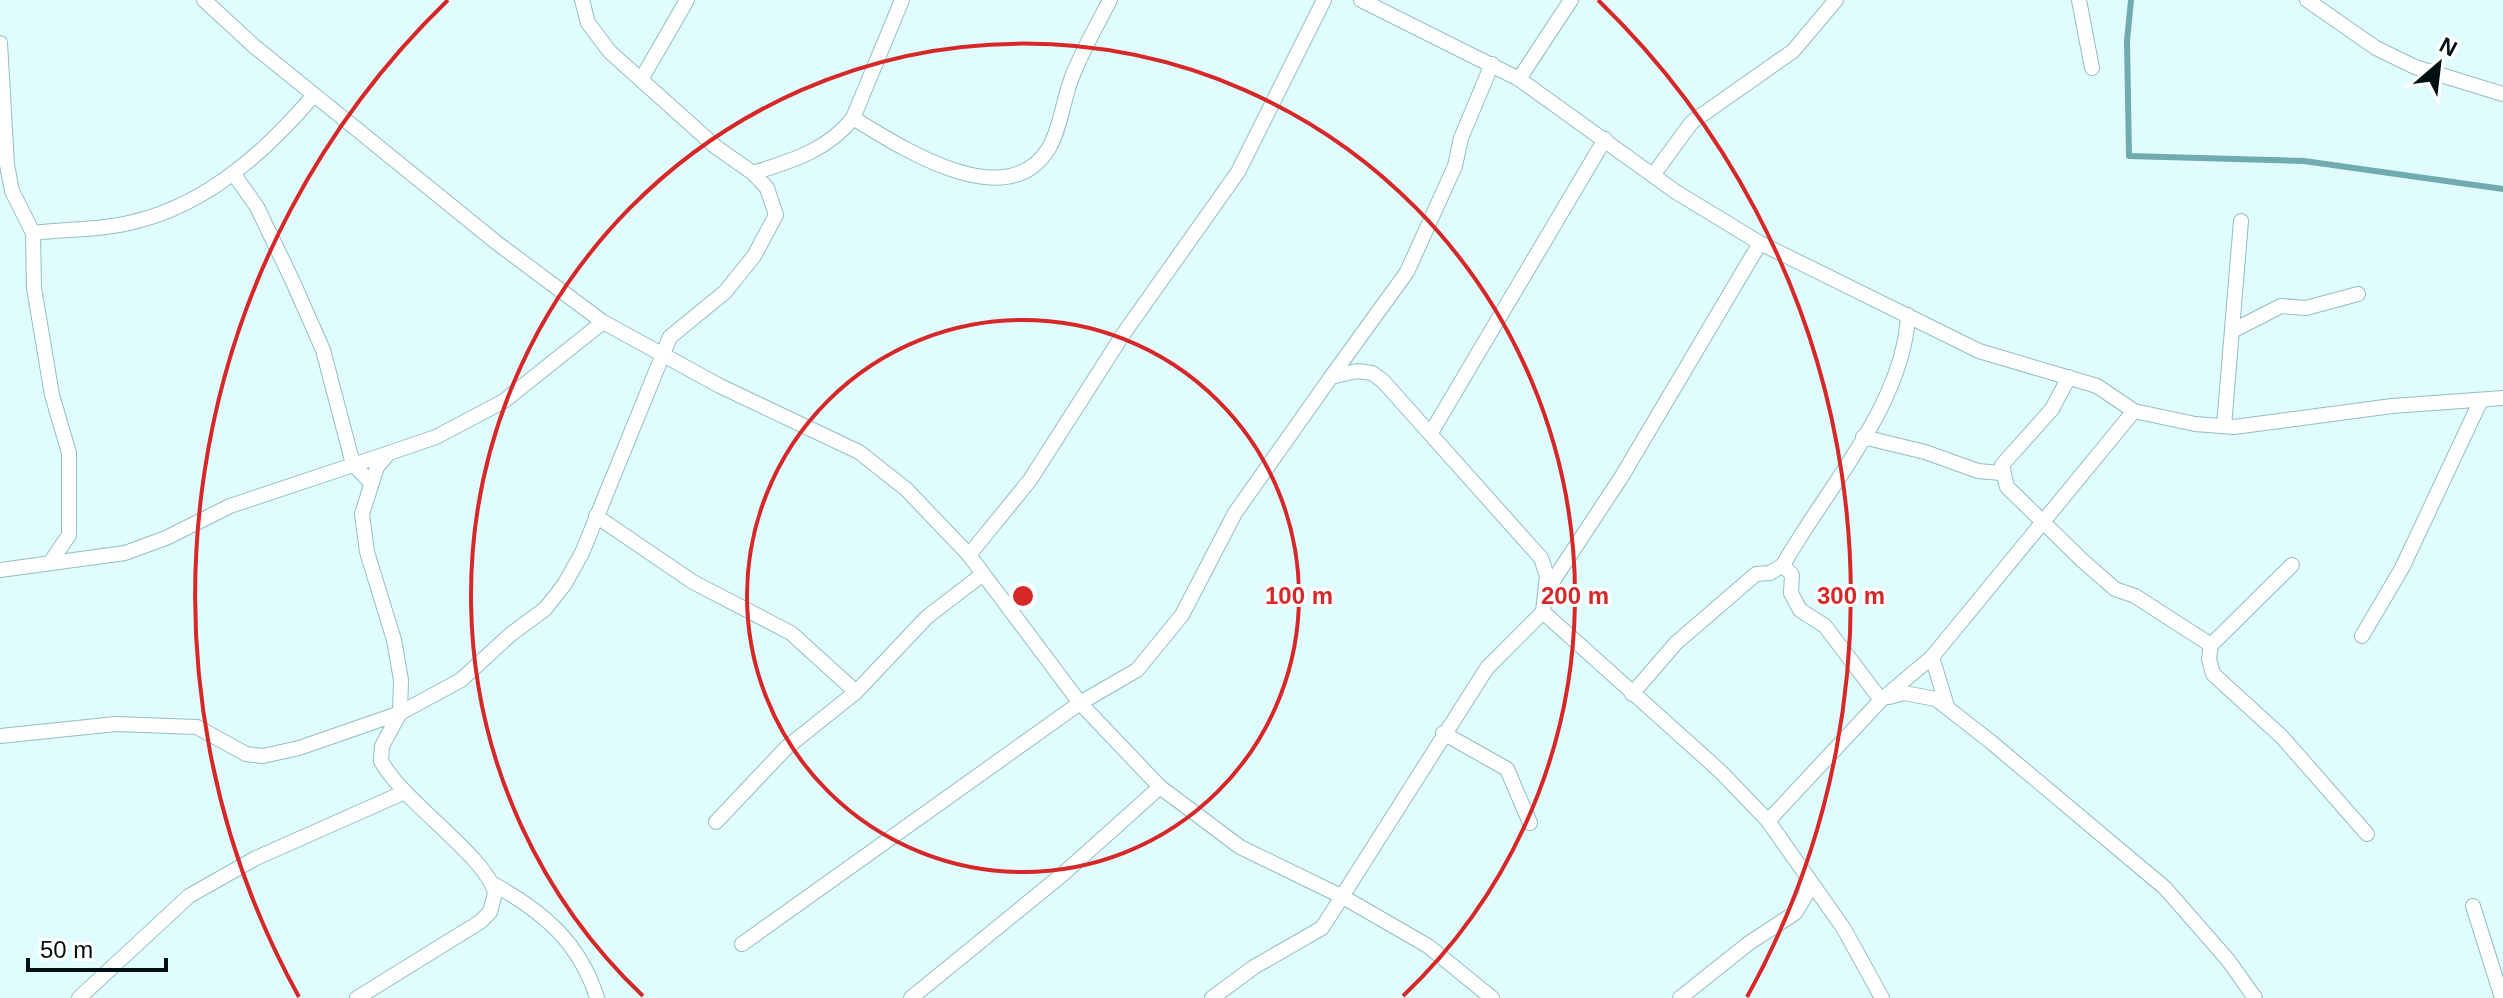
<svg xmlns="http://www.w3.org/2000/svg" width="2503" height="998" font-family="Arial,sans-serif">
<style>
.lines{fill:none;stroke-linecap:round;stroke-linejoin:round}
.stream{stroke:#70abb0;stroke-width:6}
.street-casing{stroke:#92bec1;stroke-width:16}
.street{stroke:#fff;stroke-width:14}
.ring{fill:none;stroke:#d62828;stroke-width:4}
.centre{fill:#d62828;stroke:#fff;stroke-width:4}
.ring-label{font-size:24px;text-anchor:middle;font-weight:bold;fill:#d62828;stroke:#fff;stroke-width:6;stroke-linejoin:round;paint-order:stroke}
</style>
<rect width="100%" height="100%" fill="#e1fcfe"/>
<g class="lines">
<path class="stream" d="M 2131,0 L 2127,41 L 2129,156 L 2304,161 L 2503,189"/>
<g class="street-casing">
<g id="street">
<path d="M 204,0 L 254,46 L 497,243 L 603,322 L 720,386 L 859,452 L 906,489 L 969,555 L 1080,703 L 1160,787 L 1240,847 L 1343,897 L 1428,946 L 1492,998"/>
<path d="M 1361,0 L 1519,79 L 1676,192 L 1760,243 L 1979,351 L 2097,386 L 2134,411 L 2195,424 L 2234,427 L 2392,406 L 2503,398"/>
<path d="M 2079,0 L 2092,68"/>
<path d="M 2307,0 L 2376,48 L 2415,67 L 2503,94"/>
<path d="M 0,43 L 7,165 L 12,191 L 33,233 L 34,288 L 52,395 L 69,453 L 69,535 L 52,560"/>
<path d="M 642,78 L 687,0"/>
<path d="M 1519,79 L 1571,0"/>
<path d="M 853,118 C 902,148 1007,217 1049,148 C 1061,127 1063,100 1072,77 C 1082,51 1097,25 1110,0"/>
<path d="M 233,173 L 257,207 L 293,282 L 323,350 L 353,464 L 370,482"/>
<path d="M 753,173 C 791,161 827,151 853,118 L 902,0"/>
<path d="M 1653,175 L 1692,122 L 1793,51 L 1836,0"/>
<path d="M 33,233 C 67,229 104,230 137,221 C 209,203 267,150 314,95"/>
<path d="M 2232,331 L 2281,306 L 2306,308 L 2358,294"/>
<path d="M 1331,377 L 1407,272 L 1455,166 L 1461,138 L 1492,64"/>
<path d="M 2069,377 L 2052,409 L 2002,465 L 2007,487 L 2083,561 L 2115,589 L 2135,596 L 2211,645"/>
<path d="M 2224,426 L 2241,221"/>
<path d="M 1432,431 L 1605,139"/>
<path d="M 1863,437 L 1925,452 L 1978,471 L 2001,473"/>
<path d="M 596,516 L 693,582 L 791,633 L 856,692"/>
<path d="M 969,555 L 1030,480 L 1124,333 L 1238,172 L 1324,0"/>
<path d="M 1783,565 L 1792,575 L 1791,593 L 1800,610 L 1825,626 L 1881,700"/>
<path d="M 2292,565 L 2211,645 L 2209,659 L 2213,674 L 2282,737 L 2367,834"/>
<path d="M 0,570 L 125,553 L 166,538 L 230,506 L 389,453"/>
<path d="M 1547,590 L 1622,476 L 1760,243"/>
<path d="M 1543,612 L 1721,772 L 1768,821 L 1844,929 L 1882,998"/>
<path d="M 2362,636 L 2402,568 L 2481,400"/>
<path d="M 1932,657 L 1947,706"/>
<path d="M 1632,694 L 1676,643 L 1756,574 L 1770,573 L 1783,565 C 1826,489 1904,404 1908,315"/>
<path d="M 1889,697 L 1904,693 L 1936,699 L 1991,742 L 2165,888 L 2228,960 L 2255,998"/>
<path d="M 1443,733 L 1507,769 L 1530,823"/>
<path d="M 0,736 L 116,724 L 197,727 L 246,754 L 263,756 L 299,748 L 400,713 L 461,680 L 511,634 L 545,609 L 564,585 L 582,553 L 670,337 L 725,292 L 754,256 L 776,215 L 767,188 L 753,173 L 716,147 L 610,52 L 588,23 L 582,0"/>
<path d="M 1768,821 L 1881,700 L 1932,657 L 2134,411"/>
<path d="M 716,822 L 786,748 L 856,692 L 927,617 L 983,574"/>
<path d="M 493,884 C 543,911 580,943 597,998"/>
<path d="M 2473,906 L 2502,998"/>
<path d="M 742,944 L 1080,703 L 1137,670 L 1182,615 L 1235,513 L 1331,377 L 1357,371 L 1372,373 L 1383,381 L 1541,558 L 1547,576 L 1543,612 L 1487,668 L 1322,928 L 1254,967 L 1212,998"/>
<path d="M 79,998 L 189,896 L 256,858 L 405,792"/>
<path d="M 357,998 L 480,922 L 490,912 L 495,893 C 486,856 403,802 381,761 L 382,746 L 400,713 L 401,680 L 394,640 L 367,552 L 362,514 L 377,467 L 389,453 L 436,437 L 504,401 L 603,322"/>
<path d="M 911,998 L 1063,874 L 1160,787"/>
<path d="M 1680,998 L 1749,943 L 1795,913 L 1806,895 L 1808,878"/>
</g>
</g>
<use href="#street" class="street"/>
</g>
<g class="ring">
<circle cx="1023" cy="596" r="276"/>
<path d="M643 996A552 552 0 1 1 1403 996"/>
<path d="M299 997A828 828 0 0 1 448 0M1598 0A828 828 0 0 1 1747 997"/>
</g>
<circle cx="1023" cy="596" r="12" class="centre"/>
<g class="ring-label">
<text x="1299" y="604">100 m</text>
<text x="1575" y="604">200 m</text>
<text x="1851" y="604">300 m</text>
</g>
<g transform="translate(2439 64) rotate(28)" stroke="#ffffff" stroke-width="6" paint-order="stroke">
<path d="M0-6L14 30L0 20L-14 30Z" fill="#011011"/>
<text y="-12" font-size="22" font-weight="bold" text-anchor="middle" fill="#011011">N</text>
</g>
<path d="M28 958v12h138v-12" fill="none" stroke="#011011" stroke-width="4"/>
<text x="40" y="958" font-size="24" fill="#011011" stroke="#ffffff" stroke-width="6" paint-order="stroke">50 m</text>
</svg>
